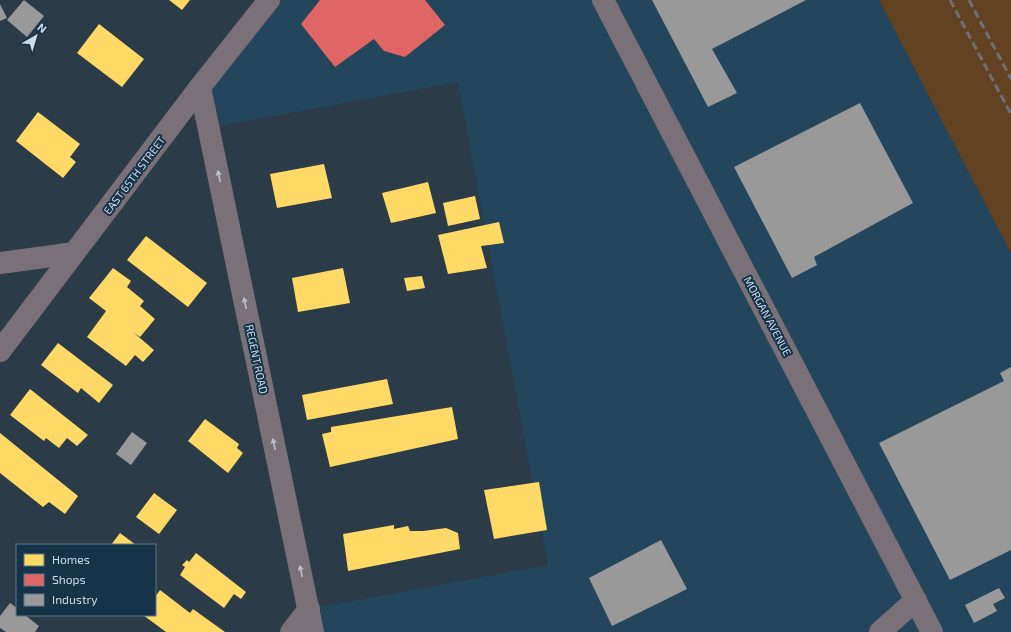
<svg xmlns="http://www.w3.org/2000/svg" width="1011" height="632" font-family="'Exo 2',sans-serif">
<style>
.built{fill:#24465d}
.green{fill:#634221}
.homes{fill:#ffd966}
.shops{fill:#e06666}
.industry{fill:#999}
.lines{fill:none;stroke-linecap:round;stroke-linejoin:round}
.minor{stroke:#7a7077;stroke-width:22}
.rail{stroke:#706e76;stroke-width:3;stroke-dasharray:8 4;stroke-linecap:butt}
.oneway{fill:#b8c2ce}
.labels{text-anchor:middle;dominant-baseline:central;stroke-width:4;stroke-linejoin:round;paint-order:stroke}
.street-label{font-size:11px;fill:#cddeeb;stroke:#163347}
</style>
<rect width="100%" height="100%" fill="#2b3b47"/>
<path class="built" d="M 269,0 L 1011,0 L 1011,632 L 313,632 L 309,609 L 548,565 L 458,82 L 209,128 L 200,87 Z"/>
<path class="green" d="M 879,0 L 1011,0 L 1011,253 Z"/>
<g class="homes">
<path d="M 169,0 L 190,0 L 182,10 Z"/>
<path d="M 99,24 L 144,59 L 122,87 L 77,53 Z"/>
<path d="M 38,112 L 80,144 L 70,157 L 76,162 L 63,178 L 16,141 Z"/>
<path d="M 324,164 L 332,198 L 277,208 L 270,174 Z"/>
<path d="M 428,182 L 436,213 L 391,223 L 382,193 Z"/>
<path d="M 475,196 L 480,219 L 448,226 L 443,203 Z"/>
<path d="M 499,222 L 504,243 L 481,246 L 487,268 L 448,274 L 438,235 Z"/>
<path d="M 146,236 L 207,283 L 188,307 L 127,260 Z"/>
<path d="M 113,268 L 131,281 L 127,287 L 144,301 L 140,306 L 155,319 L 140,337 L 133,332 L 154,350 L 143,362 L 135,355 L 126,366 L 87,337 L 106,311 L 89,298 Z"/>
<path d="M 343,268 L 350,303 L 298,312 L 292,278 Z"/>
<path d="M 422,276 L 425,288 L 407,291 L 404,278 Z"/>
<path d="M 58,343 L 113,385 L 99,403 L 81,388 L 78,393 L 41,365 Z"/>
<path d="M 387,379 L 393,404 L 307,420 L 302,395 Z"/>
<path d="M 30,389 L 88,435 L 77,446 L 67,438 L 59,448 L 46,438 L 44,441 L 10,415 Z"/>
<path d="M 452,407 L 458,439 L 330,467 L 322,434 L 331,432 L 331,427 Z"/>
<path d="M 205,419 L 239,444 L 237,448 L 243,453 L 228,473 L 188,441 Z"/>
<path d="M 0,433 L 78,496 L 65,514 L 49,502 L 43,507 L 0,473 Z"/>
<path d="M 539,482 L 547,530 L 494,539 L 484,490 Z"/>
<path d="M 154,493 L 177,510 L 159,534 L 136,517 Z"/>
<path d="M 394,525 L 394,529 L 408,526 L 410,531 L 423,531 L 446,528 L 458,533 L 460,549 L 348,571 L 343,534 Z"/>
<path d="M 120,533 L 136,545 L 111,545 Z"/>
<path d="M 196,553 L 246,592 L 241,599 L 234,594 L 224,608 L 180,575 L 185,567 L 182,565 L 187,560 L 189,562 Z"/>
<path d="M 160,590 L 190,613 L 193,609 L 225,632 L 166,632 L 143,615 L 155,615 L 155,597 Z"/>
</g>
<path class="shops" d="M 320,0 L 425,0 L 445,25 L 405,57 L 384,51 L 374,39 L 335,67 L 301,24 Z"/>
<g class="industry">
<path d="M 24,0 L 44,16 L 27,37 L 7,20 Z"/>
<path d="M 652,0 L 806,0 L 712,49 L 737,93 L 708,107 Z"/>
<path d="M 0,4 L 7,18 L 0,21 Z"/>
<path d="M 860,103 L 913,203 L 814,257 L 817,265 L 792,278 L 734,167 Z"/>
<path d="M 1011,367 L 1011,550 L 950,580 L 879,443 L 1004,381 L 1000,373 Z"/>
<path d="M 132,432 L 147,443 L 131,465 L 116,454 Z"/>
<path d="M 661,540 L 687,589 L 612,626 L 589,578 Z"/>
<path d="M 999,588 L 1005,598 L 993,604 L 997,611 L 974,623 L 965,605 Z"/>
<path d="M 10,603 L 17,608 L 17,615 L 25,615 L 39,626 L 35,632 L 6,632 L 0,628 L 0,616 Z"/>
</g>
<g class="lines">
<g class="minor">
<path d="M 603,0 L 932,632"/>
<path d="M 200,87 L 313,632"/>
<path d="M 0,263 L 74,253"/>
<path d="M 0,351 L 200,87 L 269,0"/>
<path d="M 291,632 L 309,609"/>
<path d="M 880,632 L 916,600"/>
</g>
<g class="rail">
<path d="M 950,0 L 1011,114"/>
<path d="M 969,0 L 1011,79"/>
</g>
</g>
<defs><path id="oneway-solid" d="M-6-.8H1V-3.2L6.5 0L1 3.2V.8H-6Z"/></defs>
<g class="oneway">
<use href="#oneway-solid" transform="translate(219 176) rotate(-102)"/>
<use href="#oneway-solid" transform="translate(245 303) rotate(-102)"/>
<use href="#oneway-solid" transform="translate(274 444) rotate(-102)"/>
<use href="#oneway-solid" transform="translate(301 571) rotate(-102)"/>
</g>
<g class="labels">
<g class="street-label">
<text transform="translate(134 175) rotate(-53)">EAST 65TH STREET</text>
<text transform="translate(768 316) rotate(62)">MORGAN AVENUE</text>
<text transform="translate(257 359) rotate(78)">REGENT ROAD</text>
</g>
</g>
<rect x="16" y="544" width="140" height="72" fill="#163347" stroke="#5f7789"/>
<rect x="24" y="554" width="20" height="12" fill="#ffd966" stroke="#5f7789"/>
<text x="52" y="564" font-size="12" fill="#cddeeb">Homes</text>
<rect x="24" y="574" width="20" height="12" fill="#e06666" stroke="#5f7789"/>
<text x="52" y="584" font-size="12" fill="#cddeeb">Shops</text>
<rect x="24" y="594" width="20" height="12" fill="#999999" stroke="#5f7789"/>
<text x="52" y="604" font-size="12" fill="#cddeeb">Industry</text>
<g transform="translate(36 36) rotate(38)" stroke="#163347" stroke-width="3" paint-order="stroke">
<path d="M0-3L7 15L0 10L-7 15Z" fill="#cddeeb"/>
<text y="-6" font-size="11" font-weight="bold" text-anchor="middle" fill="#cddeeb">N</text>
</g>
</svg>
